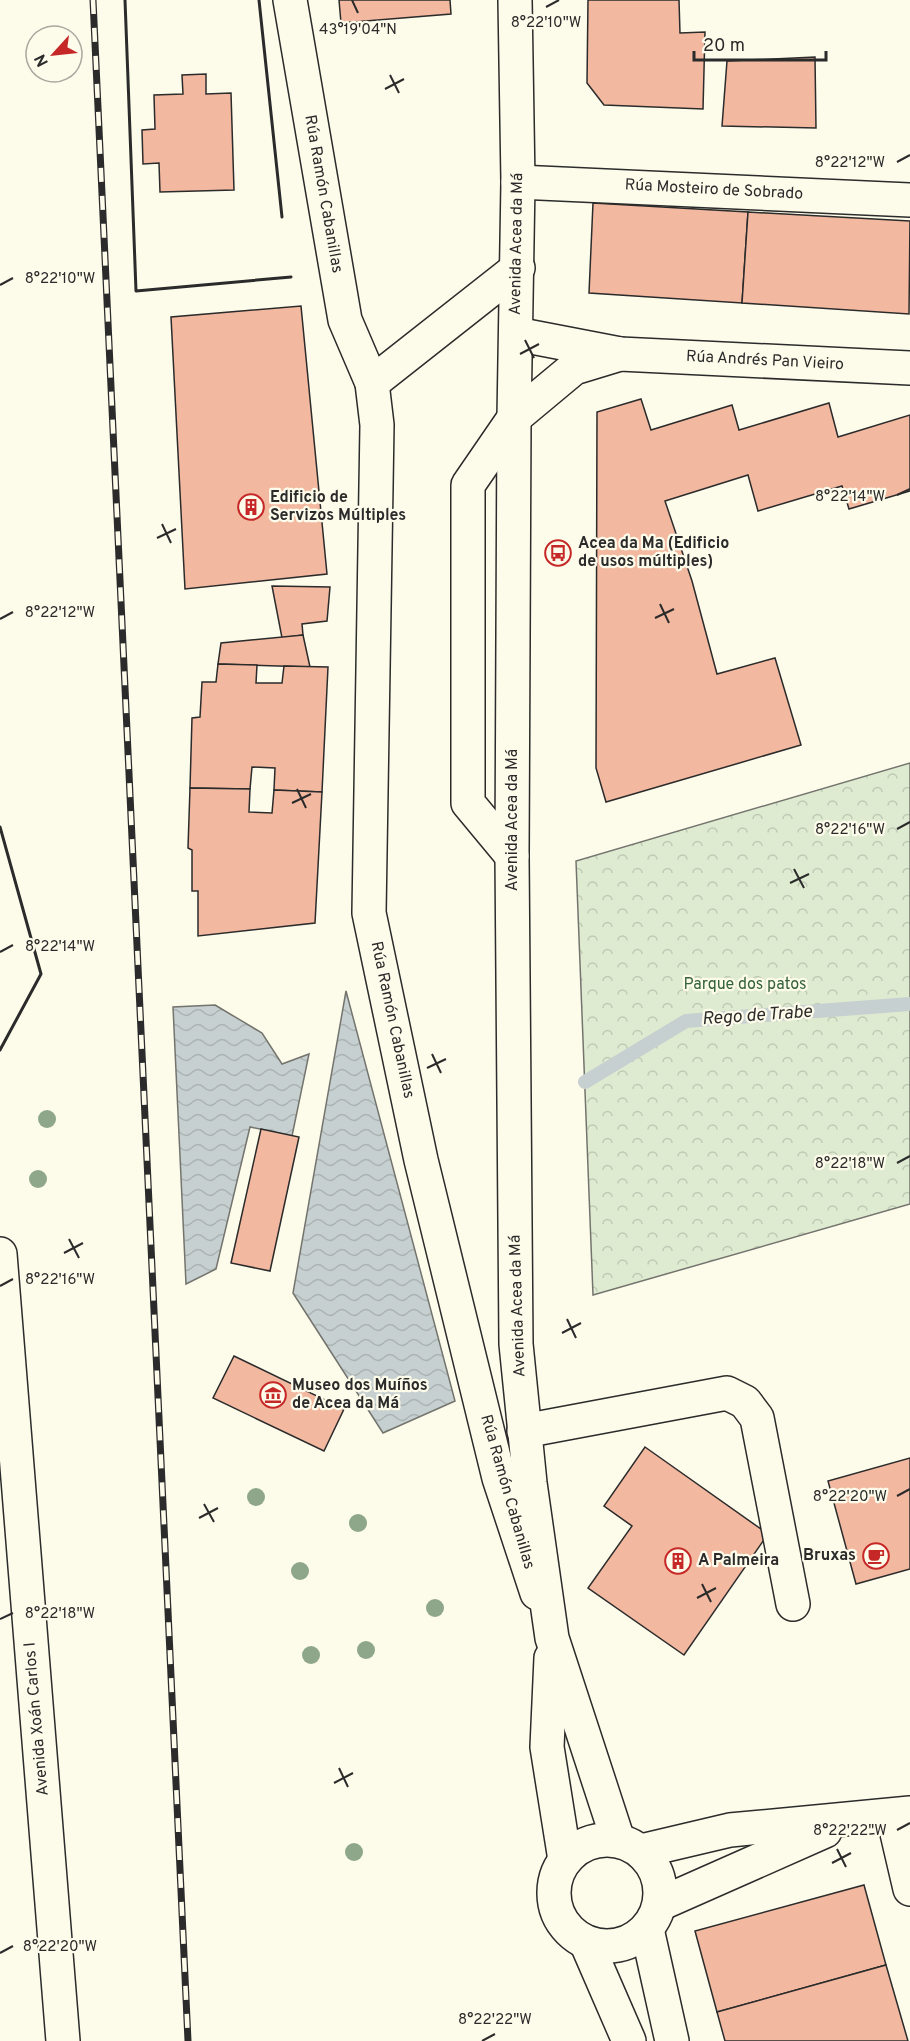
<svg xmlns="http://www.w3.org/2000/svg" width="910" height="2041" font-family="Overpass,sans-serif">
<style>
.forest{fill:url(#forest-crowns);stroke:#74746e;stroke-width:1.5}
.water{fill:url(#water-waves);stroke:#74746e;stroke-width:1.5}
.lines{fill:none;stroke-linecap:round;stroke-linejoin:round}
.stream{stroke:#c7d0d0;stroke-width:14}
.building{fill:#f2b8a0;stroke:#2b2b2b;stroke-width:1.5}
.minor-casing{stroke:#2b2b2b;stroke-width:36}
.major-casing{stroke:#2b2b2b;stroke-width:36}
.minor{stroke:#fdfbea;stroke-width:33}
.major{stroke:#fdfbea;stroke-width:33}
.rail-casing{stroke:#2b2b2b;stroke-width:7}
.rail{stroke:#fdfbea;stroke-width:4.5;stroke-dasharray:14;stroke-linecap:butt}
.wall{stroke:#2b2b2b;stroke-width:3}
.tree{fill:#8ea78a}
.ticks{fill:none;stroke:#2b2b2b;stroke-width:2}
.labels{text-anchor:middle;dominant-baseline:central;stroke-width:4.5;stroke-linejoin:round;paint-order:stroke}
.street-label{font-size:16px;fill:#2b2b2b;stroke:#fdfbea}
.poi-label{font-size:16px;font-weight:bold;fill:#2b2b2b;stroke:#fdfbea;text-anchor:start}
.park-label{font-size:16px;fill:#34623c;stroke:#fdfbea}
.water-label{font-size:18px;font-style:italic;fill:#2b2b2b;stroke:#fdfbea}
.ticks-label{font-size:15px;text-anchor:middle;fill:#2b2b2b;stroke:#fdfbea;stroke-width:4.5;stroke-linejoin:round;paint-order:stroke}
</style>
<defs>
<pattern id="forest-crowns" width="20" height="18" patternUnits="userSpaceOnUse" patternTransform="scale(1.5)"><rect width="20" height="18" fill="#deebd1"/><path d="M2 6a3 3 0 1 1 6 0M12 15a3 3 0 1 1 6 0" fill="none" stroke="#bfcab4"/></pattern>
<pattern id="water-waves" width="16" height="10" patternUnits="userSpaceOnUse" patternTransform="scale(1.5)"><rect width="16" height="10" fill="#c7d0d0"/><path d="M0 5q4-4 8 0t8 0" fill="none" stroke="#abb3b3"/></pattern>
</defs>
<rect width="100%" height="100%" fill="#fdfbea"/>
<path class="forest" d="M 910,763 L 910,1204 L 593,1295 L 576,861 Z"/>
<g class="water">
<path d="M 346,991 L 455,1401 L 383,1433 L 293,1293 Z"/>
<path d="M 215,1005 L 262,1033 L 282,1064 L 309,1054 L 292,1136 L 250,1127 L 216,1269 L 186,1284 L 173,1007 Z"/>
</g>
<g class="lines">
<path class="stream" d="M 585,1082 L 686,1021 L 910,1004"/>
</g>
<g class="building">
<path d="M 339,0 L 450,0 L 451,14 L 341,23 Z"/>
<path d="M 588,0 L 679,0 L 680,33 L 705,32 L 703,109 L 604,105 L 587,83 Z"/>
<path d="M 815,57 L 816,128 L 722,126 L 727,61 Z"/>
<path d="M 206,74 L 206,94 L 231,93 L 234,190 L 160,192 L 159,163 L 143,164 L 142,130 L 155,129 L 154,95 L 183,94 L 182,75 Z"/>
<path d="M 593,203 L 748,212 L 742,303 L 589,293 Z"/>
<path d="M 748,212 L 910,221 L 909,314 L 742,303 Z"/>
<path d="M 301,306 L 327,574 L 185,589 L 171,317 Z"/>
<path d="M 641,399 L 651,430 L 732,405 L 739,430 L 829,403 L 838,437 L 910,415 L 910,491 L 849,509 L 842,486 L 758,511 L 748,475 L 665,501 L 692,581 L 717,674 L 775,658 L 801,745 L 606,802 L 596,768 L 597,412 Z"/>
<path d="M 272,586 L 330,587 L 327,621 L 302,624 L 303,635 L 282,638 Z"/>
<path d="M 303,635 L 310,667 L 218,664 L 221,643 Z"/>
<path d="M 218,664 L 257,665 L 256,683 L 282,683 L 284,666 L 328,667 L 322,792 L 274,790 L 275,768 L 252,767 L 250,789 L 190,788 L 192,718 L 200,717 L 202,682 L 216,682 Z"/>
<path d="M 190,788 L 250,789 L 249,812 L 272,813 L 274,790 L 322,792 L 315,923 L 198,936 L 198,891 L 192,891 L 192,850 L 188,848 Z"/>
<path d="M 261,1129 L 299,1137 L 270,1271 L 231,1263 Z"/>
<path d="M 234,1356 L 344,1409 L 324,1451 L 213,1398 Z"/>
<path d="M 645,1447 L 768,1534 L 684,1655 L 588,1588 L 632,1526 L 604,1506 Z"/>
<path d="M 910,1458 L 910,1569 L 856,1584 L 828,1481 Z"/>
<path d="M 864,1885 L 886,1965 L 717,2012 L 695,1931 Z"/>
<path d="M 886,1965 L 908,2041 L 725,2041 L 717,2012 Z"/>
</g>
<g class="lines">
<g class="minor-casing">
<g id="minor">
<path d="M 290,0 L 345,320 L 372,383 L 377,425 L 369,913 L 421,1160 L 499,1478 L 537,1593"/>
<path d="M 518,182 L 910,200"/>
<path d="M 516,334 L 620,354 L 910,368"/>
<path d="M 372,383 L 518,268"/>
<path d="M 512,856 L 468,803 L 468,485 L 514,418 L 574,368 L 620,354"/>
<path d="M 0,1254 L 63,2041"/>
<path d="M 524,1431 L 727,1393 L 745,1402 L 757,1418 L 793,1604"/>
<path d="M 893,1816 L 910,1889"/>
<path d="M 641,1851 L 730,1830 L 910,1813"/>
<path d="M 660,1904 L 825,1831"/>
</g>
</g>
<g class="major-casing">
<g id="major">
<path d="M 515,0 L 518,182 L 514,418 L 512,856 L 516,1344 L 530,1483 L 552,1638 L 618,1840"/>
<path d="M 551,1658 L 547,1747 L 565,1860"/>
<circle cx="607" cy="1893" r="53"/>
<path d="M 647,1929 L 672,2041"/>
<path d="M 586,1942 L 629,2041"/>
</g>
</g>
<use href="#minor" class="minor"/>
<use href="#major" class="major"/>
<g class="rail-casing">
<path id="rail" d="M 93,0 L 188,2041"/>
</g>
<use href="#rail" class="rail"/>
<g class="wall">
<path d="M 125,0 L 136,291 L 291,277"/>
<path d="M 259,0 L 282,217"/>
<path d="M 0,827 L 41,974 L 0,1050"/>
</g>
</g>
<g class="tree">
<circle cx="47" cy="1119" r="9"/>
<circle cx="38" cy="1179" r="9"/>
<circle cx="256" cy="1497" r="9"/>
<circle cx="358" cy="1523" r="9"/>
<circle cx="300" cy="1571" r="9"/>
<circle cx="435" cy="1608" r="9"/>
<circle cx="366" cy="1650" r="9"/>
<circle cx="311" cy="1655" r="9"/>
<circle cx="354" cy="1852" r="9"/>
</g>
<path class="ticks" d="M 352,0 L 358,13M 546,7 L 559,0M 390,75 L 399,93M 385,89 L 404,79M 897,162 L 910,155M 0,285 L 13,278M 525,340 L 534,358M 520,354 L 539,344M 897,495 L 910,489M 162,524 L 171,543M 157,538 L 176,529M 660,604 L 669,623M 655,618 L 674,609M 0,619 L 13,612M 297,789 L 306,808M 292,803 L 311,794M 897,829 L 910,822M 794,869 L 804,888M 790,883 L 809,874M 0,952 L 13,945M 432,1054 L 441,1073M 427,1068 L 446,1059M 897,1163 L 910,1156M 69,1239 L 79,1258M 64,1253 L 83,1243M 0,1286 L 13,1279M 567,1319 L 576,1338M 562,1333 L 581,1323M 897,1496 L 910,1489M 204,1504 L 214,1522M 199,1518 L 218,1508M 702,1584 L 711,1602M 697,1598 L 716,1588M 0,1619 L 13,1613M 339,1768 L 348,1787M 334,1783 L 353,1773M 897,1830 L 910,1823M 837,1849 L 846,1867M 832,1863 L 851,1853M 0,1953 L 13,1946M 482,2041 L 495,2034"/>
<defs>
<g id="building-ring" transform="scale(1.35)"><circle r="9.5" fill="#fdfbea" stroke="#c62828" stroke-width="1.5"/><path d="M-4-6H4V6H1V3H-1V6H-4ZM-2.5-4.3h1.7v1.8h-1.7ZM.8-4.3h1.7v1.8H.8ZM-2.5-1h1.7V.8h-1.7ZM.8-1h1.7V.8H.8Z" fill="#c62828"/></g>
<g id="bus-ring" transform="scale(1.35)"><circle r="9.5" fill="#fdfbea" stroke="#c62828" stroke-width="1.5"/><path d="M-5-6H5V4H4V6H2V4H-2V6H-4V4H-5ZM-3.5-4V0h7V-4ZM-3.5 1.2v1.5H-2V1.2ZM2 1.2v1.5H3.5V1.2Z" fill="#c62828"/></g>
<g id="museum-ring" transform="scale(1.35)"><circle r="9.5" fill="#fdfbea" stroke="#c62828" stroke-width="1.5"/><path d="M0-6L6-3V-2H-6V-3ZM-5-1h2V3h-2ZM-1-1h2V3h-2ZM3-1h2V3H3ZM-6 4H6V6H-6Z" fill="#c62828"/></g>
<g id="cafe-ring" transform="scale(1.35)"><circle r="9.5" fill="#fdfbea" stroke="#c62828" stroke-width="1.5"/><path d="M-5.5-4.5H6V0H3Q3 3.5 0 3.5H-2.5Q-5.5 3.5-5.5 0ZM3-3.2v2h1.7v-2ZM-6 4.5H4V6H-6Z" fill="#c62828"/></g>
</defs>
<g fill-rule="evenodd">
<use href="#building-ring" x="251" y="507"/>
<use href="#bus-ring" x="558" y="553"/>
<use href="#museum-ring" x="273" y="1395"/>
<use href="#cafe-ring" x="876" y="1556"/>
<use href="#building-ring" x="678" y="1561"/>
</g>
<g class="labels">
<g class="street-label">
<text transform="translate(714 190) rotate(3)">Rúa Mosteiro de Sobrado</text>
<text transform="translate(323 194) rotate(80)">Rúa Ramón Cabanillas</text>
<text transform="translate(517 244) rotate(-89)">Avenida Acea da Má</text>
<text transform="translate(765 361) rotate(3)">Rúa Andrés Pan Vieiro</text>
<text transform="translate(513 820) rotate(-90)">Avenida Acea da Má</text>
<text transform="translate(392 1020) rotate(78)">Rúa Ramón Cabanillas</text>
<text transform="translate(518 1306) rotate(-92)">Avenida Acea da Má</text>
<text transform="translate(507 1492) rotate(74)">Rúa Ramón Cabanillas</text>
<text transform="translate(37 1719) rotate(-95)">Avenida Xoán Carlos I</text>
</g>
<g class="poi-label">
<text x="270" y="498">Edificio de<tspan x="270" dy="18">Servizos Múltiples</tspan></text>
<text x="578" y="544">Acea da Ma (Edificio<tspan x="578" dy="18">de usos múltiples)</tspan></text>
<text x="292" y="1386">Museo dos Muíños<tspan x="292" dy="18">de Acea da Má</tspan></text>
<text x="856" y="1556" text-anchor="end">Bruxas</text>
<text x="698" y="1561">A Palmeira</text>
</g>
<g class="park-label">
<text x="745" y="985">Parque dos patos</text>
</g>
<g class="water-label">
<text transform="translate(757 1016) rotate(-4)">Rego de Trabe</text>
</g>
</g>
<g class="ticks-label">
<text x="546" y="27">8°22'10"W</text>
<text x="358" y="34">43°19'04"N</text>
<text x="850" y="167">8°22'12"W</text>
<text x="60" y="283">8°22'10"W</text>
<text x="850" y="501">8°22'14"W</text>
<text x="60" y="617">8°22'12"W</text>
<text x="850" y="834">8°22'16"W</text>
<text x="60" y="951">8°22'14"W</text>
<text x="850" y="1168">8°22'18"W</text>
<text x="60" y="1284">8°22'16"W</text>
<text x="850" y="1501">8°22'20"W</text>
<text x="60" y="1618">8°22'18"W</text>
<text x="850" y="1835">8°22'22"W</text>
<text x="60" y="1951">8°22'20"W</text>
<text x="495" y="2024">8°22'22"W</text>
</g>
<g transform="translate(54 54) rotate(243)"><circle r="28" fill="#fdfbea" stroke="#a9a89e" stroke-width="1.5"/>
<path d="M0-4.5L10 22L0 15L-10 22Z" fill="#c62828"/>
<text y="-9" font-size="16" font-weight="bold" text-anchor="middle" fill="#2b2b2b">N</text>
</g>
<path d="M694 51v9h132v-9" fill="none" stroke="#2b2b2b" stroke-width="3"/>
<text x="703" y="51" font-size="18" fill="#2b2b2b" stroke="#fdfbea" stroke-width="4.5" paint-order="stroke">20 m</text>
</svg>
